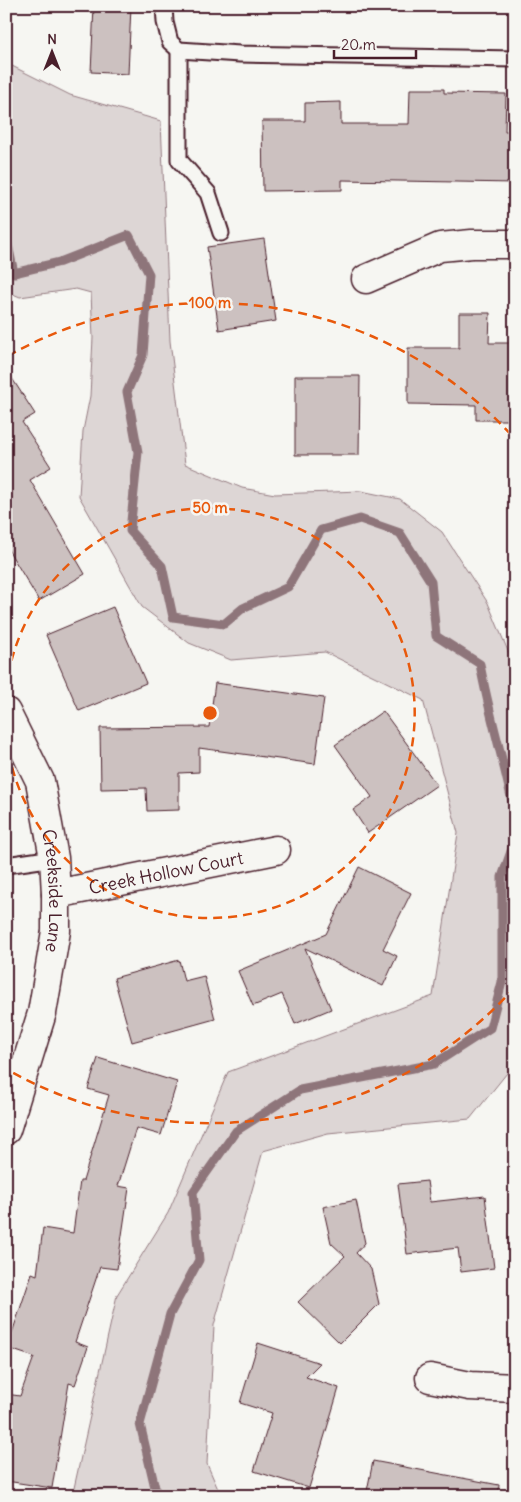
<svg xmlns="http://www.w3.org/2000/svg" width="521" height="1502" font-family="Delius,sans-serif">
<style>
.green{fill:#ddd6d5;stroke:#947a80}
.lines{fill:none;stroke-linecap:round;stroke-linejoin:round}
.stream{stroke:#8e747a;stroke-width:9}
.building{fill:#ccc1c0;stroke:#4a1f2b}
.lane-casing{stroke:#4a1f2b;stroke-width:19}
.street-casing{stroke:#4a1f2b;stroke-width:31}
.lane{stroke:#f6f6f2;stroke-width:15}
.street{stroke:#f6f6f2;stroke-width:28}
.ring{fill:none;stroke:#e8590c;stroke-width:2.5;stroke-dasharray:9 6}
.labels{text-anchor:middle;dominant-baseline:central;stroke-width:5;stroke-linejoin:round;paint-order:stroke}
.street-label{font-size:18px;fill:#4a1f2b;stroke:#f6f6f2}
.centre{fill:#e8590c;stroke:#f6f6f2;stroke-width:2.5}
.ring-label{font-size:15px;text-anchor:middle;font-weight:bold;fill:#e8590c;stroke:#f6f6f2;stroke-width:5;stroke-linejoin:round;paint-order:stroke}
</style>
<rect width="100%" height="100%" fill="#f6f6f2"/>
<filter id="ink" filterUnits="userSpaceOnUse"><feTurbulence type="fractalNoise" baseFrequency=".02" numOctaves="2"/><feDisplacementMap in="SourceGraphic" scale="10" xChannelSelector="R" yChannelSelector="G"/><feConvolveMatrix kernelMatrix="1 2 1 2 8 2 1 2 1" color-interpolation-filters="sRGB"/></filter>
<g filter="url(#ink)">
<path class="green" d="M 6,63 L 70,95 L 161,121 L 170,341 L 185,464 L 242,488 L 275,494 L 361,491 L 400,499 L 442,532 L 488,603 L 515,668 L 515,1063 L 470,1119 L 328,1133 L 263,1151 L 214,1325 L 207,1464 L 221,1496 L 80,1496 L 74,1488 L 117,1295 L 168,1213 L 228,1072 L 433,996 L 458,833 L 423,700 L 325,652 L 231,660 L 189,643 L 142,607 L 79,496 L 83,431 L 90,396 L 93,338 L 91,293 L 76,289 L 20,297 L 6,291 Z"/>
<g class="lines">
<g class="stream">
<path d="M 6,235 L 14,273 L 60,262 L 129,235 L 149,274 L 143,355 L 127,392 L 138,452 L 130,531 L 162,566 L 173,617 L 224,624 L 243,608 L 288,587 L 321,530 L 360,519 L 400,533 L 431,582 L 436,636 L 480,664 C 489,715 505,764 515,816"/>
<path d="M 157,1496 L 140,1424 L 170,1314 L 199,1260 L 193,1192 L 236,1131 L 300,1090 L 434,1064 L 490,1028 L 502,982 L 502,877 L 515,840"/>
</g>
</g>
<g class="building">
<path d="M 94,6 L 131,6 L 128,74 L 91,72 Z"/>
<path d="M 410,89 L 444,89 L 444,93 L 506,94 L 505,131 L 515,131 L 515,183 L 342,180 L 342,190 L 263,191 L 262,121 L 305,121 L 305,103 L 341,102 L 341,124 L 409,124 Z"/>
<path d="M 264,239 L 276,321 L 219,330 L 207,247 Z"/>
<path d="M 459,313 L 490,313 L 489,343 L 513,343 L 513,420 L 476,420 L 476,405 L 408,404 L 408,348 L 459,348 Z"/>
<path d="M 6,369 L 35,414 L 22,422 L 51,467 L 30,480 L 85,574 L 39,601 L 6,546 Z"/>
<path d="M 295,376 L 360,376 L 359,455 L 295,455 Z"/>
<path d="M 113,607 L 146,683 L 79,711 L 46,635 Z"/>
<path d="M 215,683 L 324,698 L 315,764 L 199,748 L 199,772 L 179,773 L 179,810 L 147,811 L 146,788 L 101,789 L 100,728 L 209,727 Z"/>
<path d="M 383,711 L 437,785 L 368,833 L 353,810 L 372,797 L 335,745 Z"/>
<path d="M 359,867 L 411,893 L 383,949 L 397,956 L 383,986 L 305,948 L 331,1009 L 295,1024 L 282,994 L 253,1006 L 238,971 L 326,934 Z"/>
<path d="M 179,960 L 184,981 L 204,976 L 215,1019 L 132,1042 L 114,978 Z"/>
<path d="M 98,1058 L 177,1082 L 161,1135 L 136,1128 L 118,1186 L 129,1188 L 117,1269 L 100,1267 L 75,1342 L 88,1347 L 75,1385 L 69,1383 L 52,1488 L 6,1481 L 6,1394 L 20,1396 L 34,1357 L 7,1348 L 32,1273 L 37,1275 L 43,1228 L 73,1233 L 80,1181 L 83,1181 L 109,1095 L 88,1089 Z"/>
<path d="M 427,1181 L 430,1202 L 485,1196 L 494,1268 L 461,1272 L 458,1248 L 407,1254 L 398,1184 Z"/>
<path d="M 356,1200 L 365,1243 L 356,1253 L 371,1269 L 379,1304 L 340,1343 L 298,1302 L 345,1256 L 331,1243 L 323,1207 Z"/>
<path d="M 258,1343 L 320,1363 L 306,1377 L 339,1388 L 309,1488 L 254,1471 L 272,1413 L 240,1403 Z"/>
<path d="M 373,1461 L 499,1485 L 498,1496 L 366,1496 Z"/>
</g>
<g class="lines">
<g class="lane-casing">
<g id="lane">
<path d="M 164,6 L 165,22 L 170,42 L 179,50 L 240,54 L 515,59"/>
<path d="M 179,50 L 179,160 L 208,193 L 221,233"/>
<path d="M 6,865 L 54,858"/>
</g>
</g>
<g class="street-casing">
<g id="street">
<path d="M 366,279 L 440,247 L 472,244 L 515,244"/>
<path id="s1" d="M 6,712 L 40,781 L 54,858 L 56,894 L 56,931 L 42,1013 L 6,1130"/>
<path id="s2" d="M 56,894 L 276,850"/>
<path d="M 430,1378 L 470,1386 L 515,1388"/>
</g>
</g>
<use href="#lane" class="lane"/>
<use href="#street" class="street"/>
</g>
</g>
<g class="ring">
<path d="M6 690A205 205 0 1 1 6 736"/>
<path d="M515 987A410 410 0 0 1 8 1070M8 356A410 410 0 0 1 515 439"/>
</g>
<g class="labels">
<g class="street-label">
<text stroke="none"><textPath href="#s2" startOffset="112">Creek Hollow Court</textPath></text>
<text stroke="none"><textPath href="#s1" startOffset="188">Creekside Lane</textPath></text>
</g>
</g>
<circle cx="210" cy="713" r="8" class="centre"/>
<g class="ring-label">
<text x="210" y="308">100 m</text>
<text x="210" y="513">50 m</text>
</g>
<rect width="521" height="1502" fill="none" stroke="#f6f6f2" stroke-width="25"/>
<rect x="12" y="12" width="496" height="1477" fill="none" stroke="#4a1f2b" stroke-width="2" filter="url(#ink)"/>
<g transform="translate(52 52)" stroke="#f6f6f2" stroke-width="4" paint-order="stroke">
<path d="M0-4L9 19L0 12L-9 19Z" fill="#4a1f2b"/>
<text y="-8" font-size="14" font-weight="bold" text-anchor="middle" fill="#4a1f2b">N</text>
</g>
<path d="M334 50v8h82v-8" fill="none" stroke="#4a1f2b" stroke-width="2.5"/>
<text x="341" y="50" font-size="15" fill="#4a1f2b" stroke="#f6f6f2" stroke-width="4" paint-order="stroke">20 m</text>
</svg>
